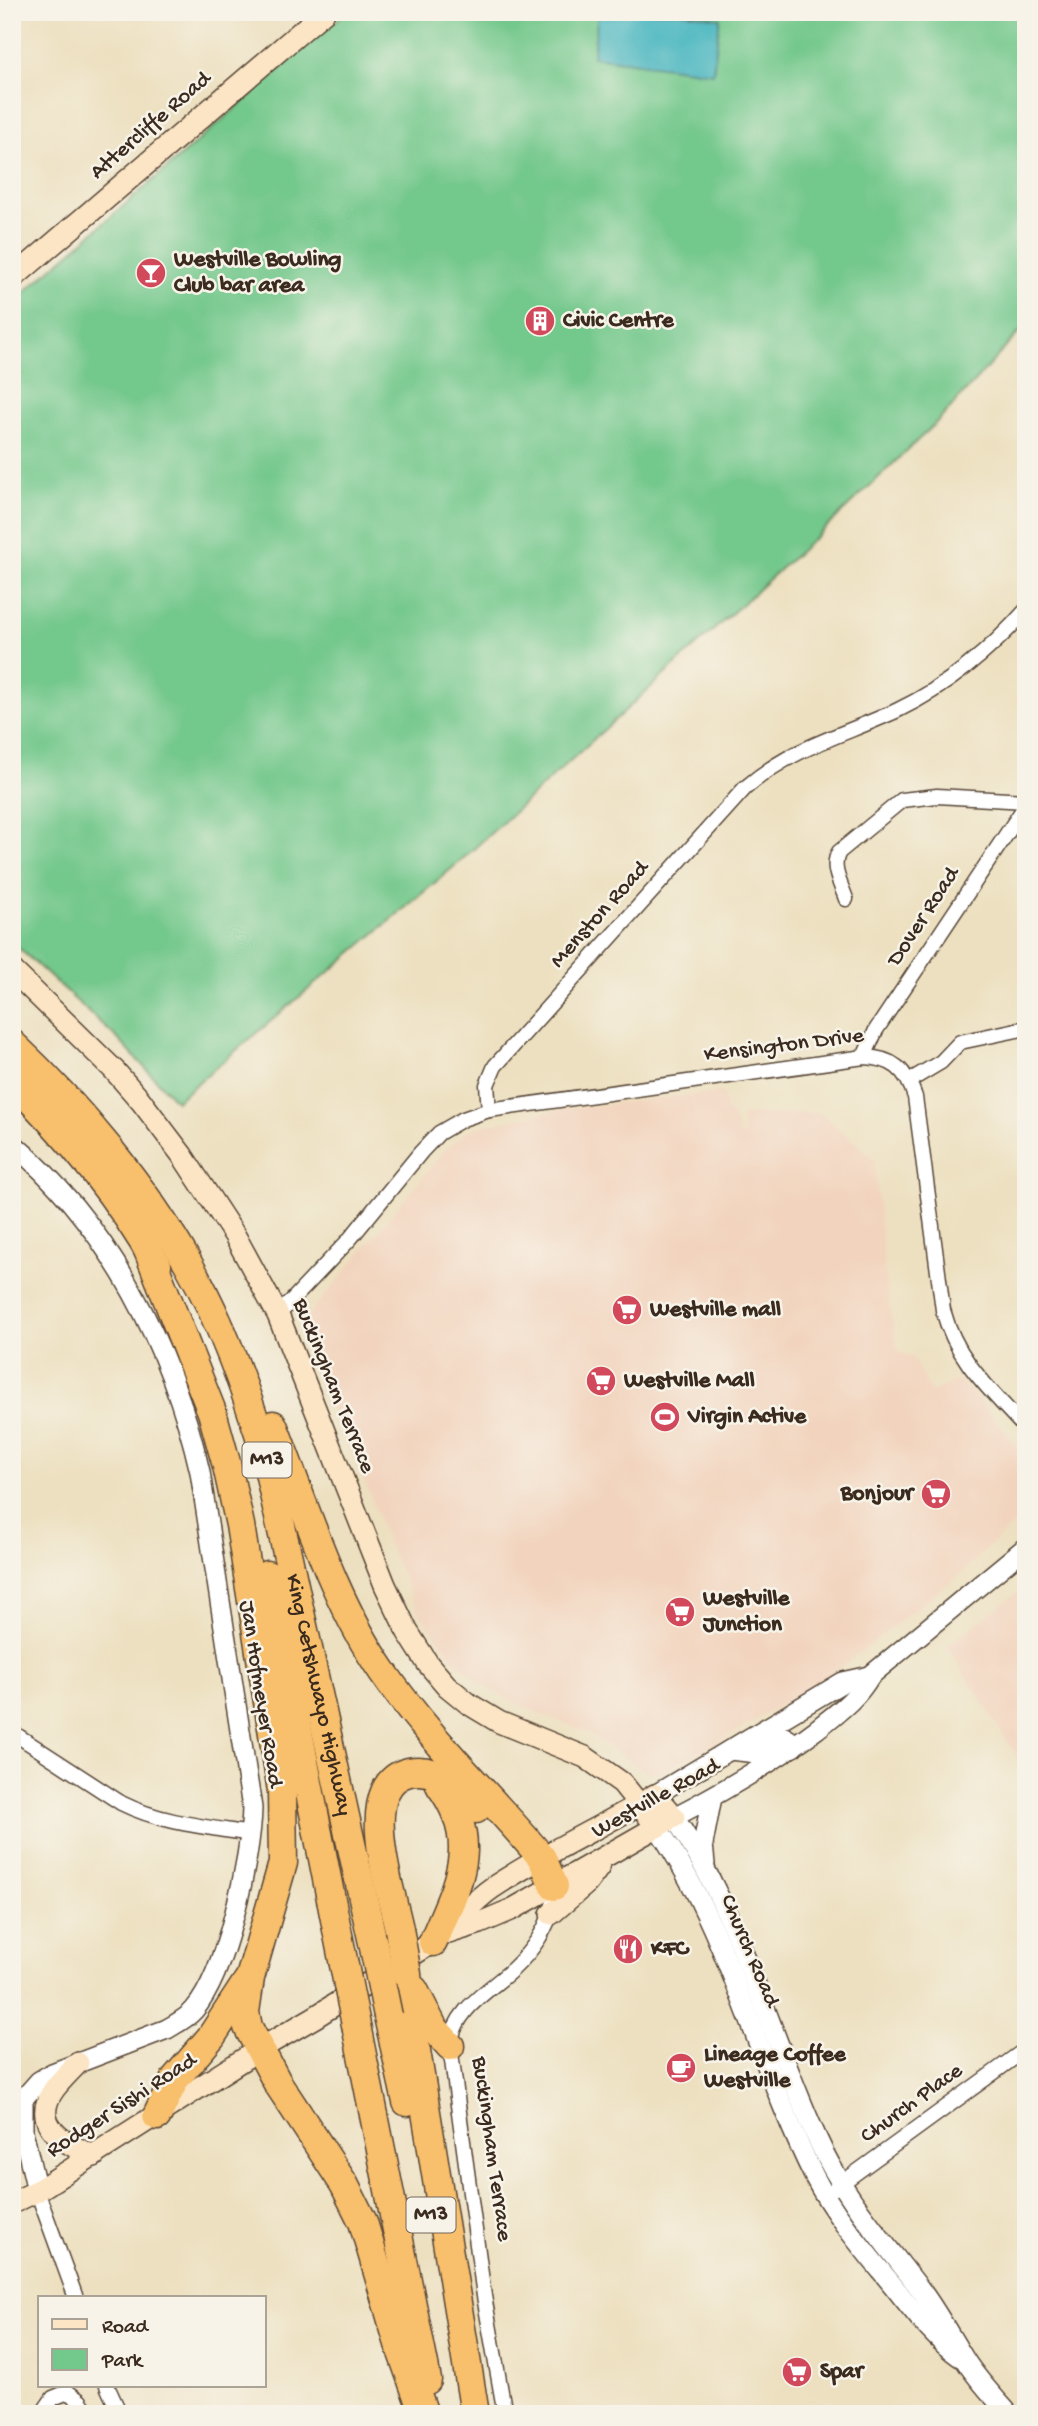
<svg xmlns="http://www.w3.org/2000/svg" width="1038" height="2426" font-family="'Gochi Hand',sans-serif">
<style>
.built{fill:#f2d4be}
.green{fill:#73c88c;stroke:#577955;stroke-width:2}
.water{fill:#47b6c0;stroke:#41706f;stroke-width:2}
.lines{fill:none;stroke-linecap:round;stroke-linejoin:round}
.minor-casing{stroke:#564536;stroke-width:17}
.tertiary-casing{stroke:#564536;stroke-width:22}
.secondary-casing{stroke:#564536;stroke-width:24}
.motorway-casing{stroke:#564536;stroke-width:31}
.minor{stroke:#fff;stroke-width:14}
.tertiary{stroke:#fff;stroke-width:19}
.secondary{stroke:#fce5c4;stroke-width:21}
.motorway{stroke:#f8bf6c;stroke-width:28}
.motorway-bridge-casing{stroke:#564536;stroke-width:31;stroke-linecap:butt}
.motorway-bridge{stroke:#f8bf6c;stroke-width:28}
.labels{text-anchor:middle;dominant-baseline:central;stroke-width:5;stroke-linejoin:round;paint-order:stroke}
.shield{fill:#f7f3e8;stroke:#73665b;stroke-width:2}
.shield-label{font-size:21px;font-weight:bold;fill:#3b2a1e}
.street-label{font-size:23px;fill:#3b2a1e;stroke:#f7f3e8}
.poi-label{font-size:23px;font-weight:bold;fill:#3b2a1e;stroke:#f7f3e8;text-anchor:start}
</style>
<rect width="100%" height="100%" fill="#f7f3e8"/>
<filter id="ink" filterUnits="userSpaceOnUse"><feTurbulence type="fractalNoise" baseFrequency=".0143" numOctaves="2"/><feDisplacementMap in="SourceGraphic" scale="14" xChannelSelector="R" yChannelSelector="G"/><feConvolveMatrix kernelMatrix="1 2 1 2 8 2 1 2 1" color-interpolation-filters="sRGB"/></filter>
<filter id="wash" filterUnits="userSpaceOnUse"><feTurbulence type="fractalNoise" baseFrequency=".00686" numOctaves="4" result="noise"/><feDisplacementMap in="SourceGraphic" scale="28" xChannelSelector="R" yChannelSelector="G"/><feGaussianBlur stdDeviation="1.57" result="paint"/><feColorMatrix in="noise" values="0 0 0 0 0 0 0 0 0 0 0 0 0 0 0 0 0 1.4 0 .05"/><feComposite in="paint" operator="in"/></filter>
<g filter="url(#wash)">
<rect width="100%" height="100%" fill="#ede0c0"/>
<g class="built">
<path d="M 722,1092 L 726,1107 L 738,1126 L 736,1128 L 741,1137 L 743,1137 L 741,1117 L 745,1114 L 821,1113 L 874,1159 L 887,1294 L 898,1351 L 913,1358 L 931,1392 L 960,1379 L 999,1424 L 1026,1458 L 1026,1516 L 1002,1535 L 964,1571 L 845,1664 L 816,1685 L 687,1760 L 664,1772 L 654,1774 L 646,1772 L 587,1732 L 537,1713 L 489,1689 L 453,1659 L 419,1613 L 389,1547 L 365,1482 L 334,1415 L 310,1357 L 302,1334 L 302,1323 L 448,1147 L 472,1128 L 567,1108 Z"/>
<path d="M 1026,1586 L 1026,1771 L 947,1646 Z"/>
</g>
<path class="green" d="M 346,12 L 1026,12 L 1026,325 L 941,418 L 834,520 L 457,864 L 176,1101 L 117,1038 L 12,942 L 12,303 Z"/>
<path class="water" d="M 598,12 L 679,12 L 720,18 L 713,73 L 593,57 Z"/>
</g>
<g filter="url(#ink)">
<g class="lines">
<g class="minor-casing">
<g id="minor">
<path d="M 846,899 C 841,884 830,867 839,852 L 902,800 L 937,796 L 1026,801"/>
<path d="M 864,1057 L 876,1030 L 1026,805"/>
<path d="M 909,1081 L 941,1062 L 960,1042 L 1026,1028"/>
<path d="M 489,1110 L 864,1057 C 893,1058 906,1069 915,1097 L 943,1310 C 957,1362 991,1390 1026,1429"/>
<path d="M 278,1315 L 349,1240 L 421,1152 L 439,1133 L 463,1119 L 489,1110 L 487,1085 L 495,1066 L 745,788 C 794,746 842,736 898,710 C 946,687 991,650 1026,610"/>
<path d="M 12,1732 L 121,1803 C 161,1823 207,1827 252,1834"/>
<path d="M 835,2188 L 1026,2049"/>
<path d="M 37,2191 L 76,2298"/>
<path d="M 107,2386 L 120,2414"/>
<path d="M 42,2414 L 53,2398 L 68,2392 L 80,2401 L 89,2414"/>
<path d="M 505,2414 L 484,2296 L 450,2046 C 454,2009 488,1992 513,1969 C 532,1951 547,1930 553,1905"/>
</g>
</g>
<g class="tertiary-casing">
<g id="tertiary">
<path d="M 12,1143 C 110,1226 172,1348 200,1472 L 252,1808 C 251,1858 226,1973 194,2010 C 186,2019 177,2023 167,2029 L 52,2073 L 39,2081 L 23,2099 L 23,2131 L 37,2191"/>
<path d="M 730,1750 L 757,1753 L 784,1737 L 789,1740 L 793,1747"/>
<path d="M 655,1795 L 843,1682 L 870,1676"/>
<path d="M 657,1827 C 730,1933 757,2062 814,2176 C 834,2215 864,2250 891,2283 C 913,2310 932,2337 960,2357"/>
<path d="M 705,1864 L 703,1844 L 712,1797"/>
<path d="M 1009,2414 C 994,2397 977,2379 965,2360 C 951,2338 939,2315 923,2293 C 884,2241 843,2197 816,2136 C 768,2030 740,1915 674,1817 C 724,1791 772,1763 817,1729 C 838,1712 856,1700 870,1676 L 1026,1547"/>
</g>
</g>
<g class="secondary-casing">
<g id="secondary">
<path d="M 12,279 L 324,12"/>
<path d="M 12,970 L 114,1070 L 141,1101 L 182,1155 L 235,1236 L 278,1315 L 385,1585 L 407,1631 L 428,1664 L 447,1686 L 469,1704 L 499,1722 L 585,1757 L 605,1771 L 622,1783 L 657,1827"/>
<path d="M 551,1914 L 587,1883 L 599,1867"/>
<path d="M 445,1934 L 480,1923 L 513,1909 L 674,1817 L 655,1795"/>
<path d="M 78,2063 C 70,2071 62,2079 55,2088 C 28,2124 65,2144 94,2156"/>
<path d="M 12,2203 L 37,2191 L 258,2050 L 315,2017 L 433,1942 C 455,1927 468,1904 492,1888 C 544,1853 602,1827 655,1795"/>
</g>
</g>
<g class="motorway-casing">
<g id="motorway">
<path id="s1" d="M 12,1044 C 78,1106 145,1187 189,1265 C 222,1323 244,1386 264,1449 L 373,1943"/>
<path d="M 12,1081 C 68,1135 119,1197 157,1265"/>
<path d="M 148,1250 L 212,1412 L 227,1466 L 240,1525 L 282,1791 L 283,1863 L 250,1978 L 245,2012 L 248,2027 L 277,2082 L 344,2184 L 363,2222 L 399,2344 L 424,2414"/>
<path d="M 273,1425 C 306,1508 332,1598 383,1672 C 429,1739 490,1796 542,1858 L 554,1886"/>
<path d="M 267,1575 L 343,1960"/>
<path d="M 399,1929 C 392,1893 354,1784 409,1772 C 439,1766 458,1789 476,1809"/>
<path d="M 433,1942 C 457,1884 483,1844 440,1785"/>
<path d="M 407,1974 L 412,2026 L 475,2414"/>
<path d="M 414,1990 L 433,2027 L 450,2046"/>
<path d="M 388,2016 L 407,2102"/>
<path d="M 357,2030 L 427,2380"/>
<path d="M 157,2116 L 175,2079 L 211,2037 L 247,1982"/>
</g>
</g>
<use href="#minor" class="minor"/>
<use href="#tertiary" class="tertiary"/>
<use href="#secondary" class="secondary"/>
<use href="#motorway" class="motorway"/>
<g class="motorway-bridge-casing">
<g id="motorway-bridge">
<path d="M 399,1929 L 407,1974"/>
<path d="M 373,1943 L 388,2016"/>
<path d="M 343,1960 L 357,2030"/>
</g>
</g>
<use href="#motorway-bridge" class="motorway-bridge"/>
</g>
</g>
<defs>
<g id="bar-disc" transform="scale(1.575)"><circle r="9.5" fill="#d1495b" stroke="#f7f3e8"/><path d="M-6-5H6L.8 .8V4.5H3.5V6h-7V4.5H-.8V.8Z" fill="#fff"/></g>
<g id="building-disc" transform="scale(1.575)"><circle r="9.5" fill="#d1495b" stroke="#f7f3e8"/><path d="M-4-6H4V6H1V3H-1V6H-4ZM-2.5-4.3h1.7v1.8h-1.7ZM.8-4.3h1.7v1.8H.8ZM-2.5-1h1.7V.8h-1.7ZM.8-1h1.7V.8H.8Z" fill="#fff"/></g>
<g id="supermarket-disc" transform="scale(1.575)"><circle r="9.5" fill="#d1495b" stroke="#f7f3e8"/><path d="M-6-5.5h2.5l.6 2H6L4.5 2H-2.5L-4.4-4H-6ZM-1.5 3.2a1.3 1.3 0 1 0 .1 0ZM3 3.2a1.3 1.3 0 1 0 .1 0Z" fill="#fff"/></g>
<g id="stadium-disc" transform="scale(1.575)"><circle r="9.5" fill="#d1495b" stroke="#f7f3e8"/><path d="M0-5a6.5 5 0 1 0 0 10a6.5 5 0 1 0 0-10ZM-3.5-1.8h7v3.6h-7Z" fill="#fff"/></g>
<g id="restaurant-disc" transform="scale(1.575)"><circle r="9.5" fill="#d1495b" stroke="#f7f3e8"/><path d="M-5-6h1v4h1v-4h1v4h1v-4h1v5L-1.5 .5V6h-2V.5L-5-1ZM5-6V6H3V1.5H1.5Q1.5-4 5-6Z" fill="#fff"/></g>
<g id="cafe-disc" transform="scale(1.575)"><circle r="9.5" fill="#d1495b" stroke="#f7f3e8"/><path d="M-5.5-4.5H6V0H3Q3 3.5 0 3.5H-2.5Q-5.5 3.5-5.5 0ZM3-3.2v2h1.7v-2ZM-6 4.5H4V6H-6Z" fill="#fff"/></g>
</defs>
<g fill-rule="evenodd">
<use href="#bar-disc" x="151" y="273"/>
<use href="#building-disc" x="540" y="321"/>
<use href="#supermarket-disc" x="627" y="1310"/>
<use href="#supermarket-disc" x="601" y="1381"/>
<use href="#stadium-disc" x="665" y="1417"/>
<use href="#supermarket-disc" x="936" y="1494"/>
<use href="#supermarket-disc" x="680" y="1612"/>
<use href="#restaurant-disc" x="628" y="1949"/>
<use href="#cafe-disc" x="681" y="2068"/>
<use href="#supermarket-disc" x="797" y="2372"/>
</g>
<g class="labels">
<g class="shield">
<rect x="242.5" y="1442.5" width="49" height="35" rx="5"/>
<rect x="406.5" y="2197.5" width="49" height="35" rx="5"/>
</g>
<g class="shield-label">
<text x="267" y="1460">M13</text>
<text x="431" y="2215">M13</text>
</g>
<g class="street-label">
<text transform="translate(151 126) rotate(-41)">Attercliffe Road</text>
<text transform="translate(600 915) rotate(-48)">Menston Road</text>
<text transform="translate(924 917) rotate(-57)">Dover Road</text>
<text transform="translate(784 1046) rotate(-7)">Kensington Drive</text>
<text transform="translate(333 1386) rotate(68)">Buckingham Terrace</text>
<text transform="translate(260 1694) rotate(81)">Jan Hofmeyer Road</text>
<text stroke="none"><textPath href="#s1" startOffset="735">King Cetshwayo Highway</textPath></text>
<text transform="translate(656 1799) rotate(-29)">Westville Road</text>
<text transform="translate(749 1951) rotate(67)">Church Road</text>
<text transform="translate(912 2104) rotate(-36)">Church Place</text>
<text transform="translate(122 2106) rotate(-33)">Rodger Sishi Road</text>
<text transform="translate(491 2149) rotate(82)">Buckingham Terrace</text>
</g>
<g class="poi-label">
<text x="174" y="260">Westville Bowling<tspan x="174" dy="26">Club bar area</tspan></text>
<text x="563" y="321">Civic Centre</text>
<text x="650" y="1310">Westville mall</text>
<text x="624" y="1381">Westville Mall</text>
<text x="688" y="1417">Virgin Active</text>
<text x="913" y="1494" text-anchor="end">Bonjour</text>
<text x="703" y="1599">Westville<tspan x="703" dy="26">Junction</tspan></text>
<text x="651" y="1949">KFC</text>
<text x="704" y="2055">Lineage Coffee<tspan x="704" dy="26">Westville</tspan></text>
<text x="820" y="2372">Spar</text>
</g>
</g>
<rect width="1038" height="2426" fill="none" stroke="#f7f3e8" stroke-width="42"/>
<rect x="38" y="2296" width="228" height="91" fill="#f7f3e8" stroke="#aca397" stroke-width="2"/>
<rect x="52" y="2319" width="35" height="10" fill="#fce5c4" stroke="#aca397" stroke-width="2"/>
<text x="102" y="2332" font-size="21" fill="#3b2a1e">Road</text>
<rect x="52" y="2349" width="35" height="21" fill="#73c88c" stroke="#aca397" stroke-width="2"/>
<text x="102" y="2366" font-size="21" fill="#3b2a1e">Park</text>
</svg>
